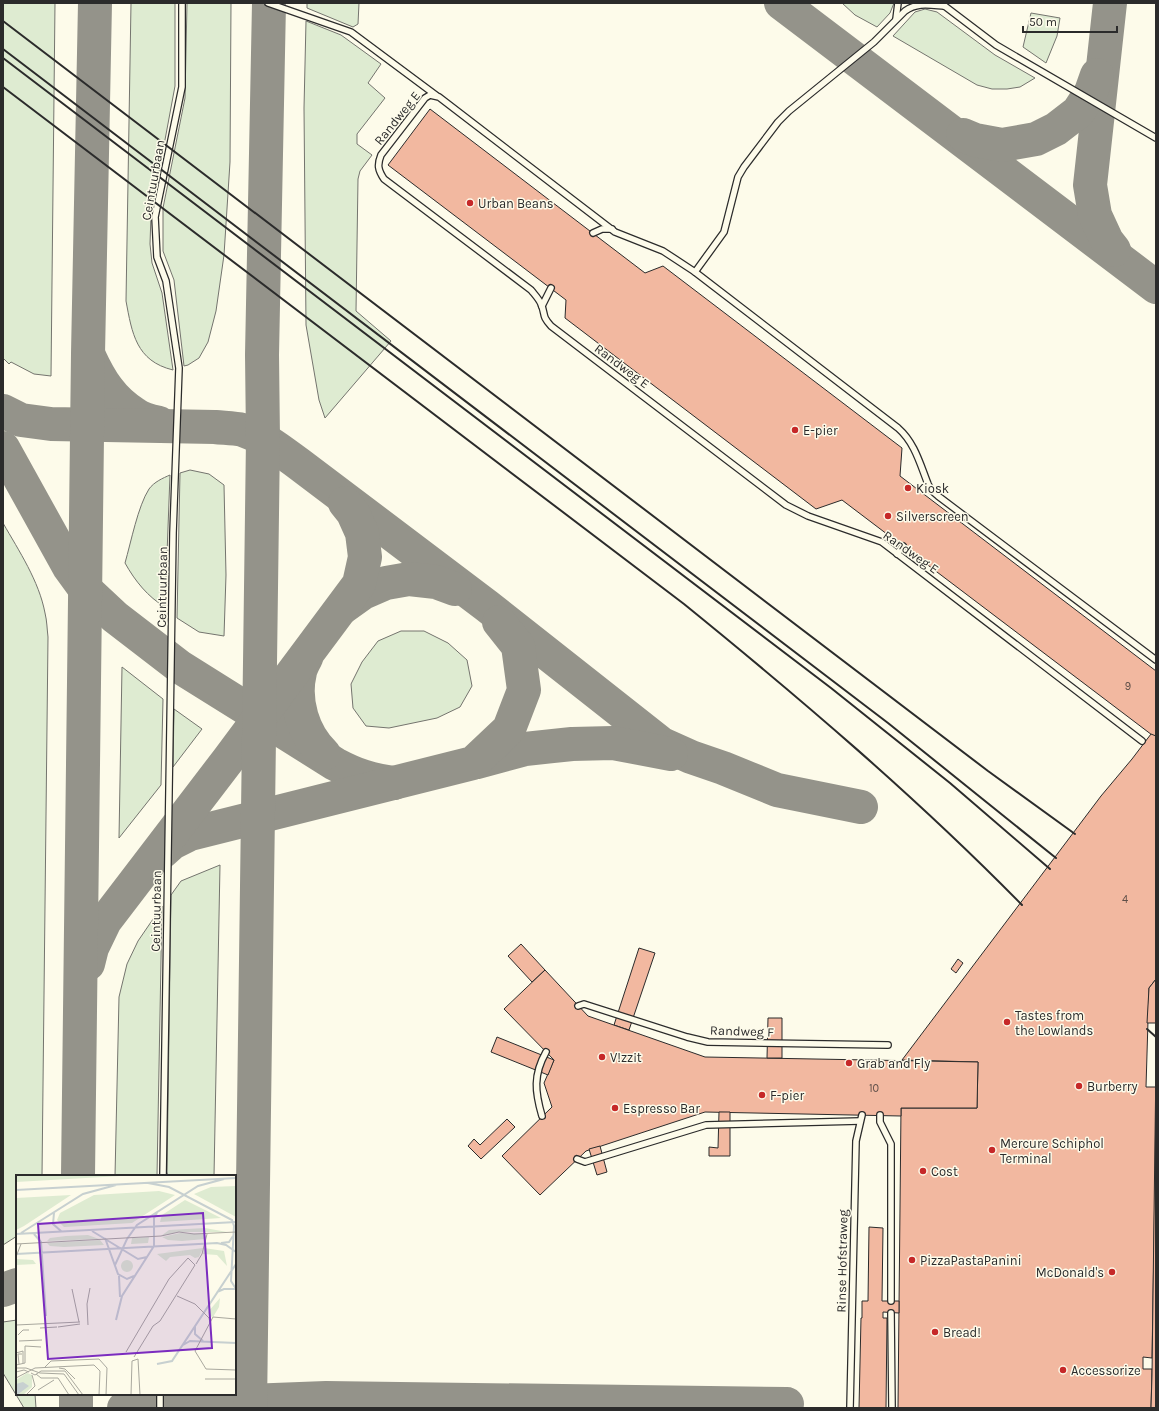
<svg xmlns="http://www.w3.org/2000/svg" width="1159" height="1411" font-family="Karla,sans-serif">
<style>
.green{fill:#deebd1;stroke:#74746e}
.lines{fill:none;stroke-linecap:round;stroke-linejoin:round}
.taxiway{stroke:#94938a;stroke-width:34}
.building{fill:#f2b8a0;stroke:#2b2b2b}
.service-casing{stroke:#2b2b2b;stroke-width:8}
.service{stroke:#fdfbea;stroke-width:5.5}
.wall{stroke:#2b2b2b;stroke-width:2}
.poi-dot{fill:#c62828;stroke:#fdfbea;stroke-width:1.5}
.labels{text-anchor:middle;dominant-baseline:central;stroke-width:3;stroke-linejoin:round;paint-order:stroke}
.number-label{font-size:11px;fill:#5d4e48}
.street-label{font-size:13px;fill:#2b2b2b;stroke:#fdfbea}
.poi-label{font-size:13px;fill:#2b2b2b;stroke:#fdfbea;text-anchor:start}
.inset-river{fill:none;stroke:#c7d0d0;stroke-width:2}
.inset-road{fill:none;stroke:#a9a89e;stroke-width:1}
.view{fill:#7b2cbf;fill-opacity:0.15;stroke:#7b2cbf;stroke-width:2}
.inset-edge{fill:none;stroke:#2b2b2b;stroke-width:2}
</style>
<rect width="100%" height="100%" fill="#fdfbea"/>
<g class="green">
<path d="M 3,3 L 55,3 L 51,376 L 34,374 L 11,362 L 9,364 L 3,358 Z"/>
<path d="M 131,3 L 175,3 L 175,86 L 151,215 L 150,244 L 152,263 L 162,293 L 173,370 C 136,361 132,333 126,301 Z"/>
<path d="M 187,3 L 231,3 L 230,162 L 224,255 L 216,311 L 208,342 L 199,358 L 188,365 L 184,366 L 174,280 L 163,251 L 163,208 L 185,98 Z"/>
<path d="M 307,3 L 359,3 L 358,24 L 353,27 L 307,8 Z"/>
<path d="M 842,3 L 894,3 L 890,13 L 877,27 L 855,15 Z"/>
<path d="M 925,9 L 937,12 L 995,55 L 1035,78 L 1020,87 L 1007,89 L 992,89 L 977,85 L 893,36 L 915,12 Z"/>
<path d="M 1031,13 L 1060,18 L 1057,36 L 1046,63 L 1023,47 Z"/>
<path d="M 306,21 L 341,35 L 381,64 L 368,83 L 385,98 L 357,134 L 357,144 L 372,155 L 360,171 L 358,179 L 356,311 L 391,341 L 325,418 L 319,400 L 306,325 L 304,108 Z"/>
<path d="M 190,470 L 209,474 L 224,485 L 226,575 L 224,636 L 199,632 L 177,618 L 180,473 Z"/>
<path d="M 170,475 L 165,607 C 148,597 135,581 125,563 C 131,542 138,506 149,489 C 154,482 163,478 170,475 Z"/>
<path d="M 3,523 C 19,551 39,581 45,613 C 47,621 47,629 48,637 L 42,1176 L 17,1176 L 17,1236 L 3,1245 Z"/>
<path d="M 401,631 L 424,631 L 448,643 L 467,660 L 472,686 L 460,707 L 437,718 L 389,728 L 366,726 L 353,708 L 351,684 L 362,662 L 378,641 Z"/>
<path d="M 122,667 L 163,699 L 161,785 L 119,838 Z"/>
<path d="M 174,709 L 202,729 L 173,767 Z"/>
<path d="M 220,865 L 214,1176 L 168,1176 L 167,1172 L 171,895 L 181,881 Z"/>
<path d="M 162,906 L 157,1176 L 115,1176 L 119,997 L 127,964 L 138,941 Z"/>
<path d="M 17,1320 L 17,1394 L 35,1394 L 36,1408 L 24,1408 L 3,1373 L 3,1322 Z"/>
</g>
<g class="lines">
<g class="taxiway">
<path d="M 781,3 L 1156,287"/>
<path d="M 1110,3 L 1090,185 L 1095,215 L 1107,241 L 1114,250"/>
<path d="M 963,135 L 975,140 L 1002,145 L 1036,139 L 1056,129 L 1078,112 L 1091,92 L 1097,75"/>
<path d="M 89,356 C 100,380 112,400 135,414 C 142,419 151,421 159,423"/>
<path d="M 3,411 L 21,420 L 51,424 L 215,427 C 224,428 234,428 243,430 C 264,437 281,451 299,464 L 487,606 L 662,744 L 691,757 L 723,768 L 777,790 L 861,807"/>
<path d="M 3,448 L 69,567 L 85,589 L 115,617 L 180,667 L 335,764 C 356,775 370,780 394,783"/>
<path d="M 342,608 L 363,593 L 386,583 L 409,579 L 436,582 L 455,589"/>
<path d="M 306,658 C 304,662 301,667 300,672 C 293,701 303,734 324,754"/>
<path d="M 477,762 L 525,749 L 572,744 L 613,743 L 671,754"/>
<path d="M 162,852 L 172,843 L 190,834 L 473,763 L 509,729 L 524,690 L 518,646 L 499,622"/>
<path d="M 88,964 L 92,948 L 105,921 L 228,760 L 359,584 L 365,557 L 362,533 L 353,513 L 345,503"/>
<path d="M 78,1176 L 88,354 L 95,3"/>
<path d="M 3,1290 L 17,1285"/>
<path d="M 76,1408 L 76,1394"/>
<path d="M 124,1408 L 137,1403 L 153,1400 L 250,1401 L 326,1398 L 787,1404"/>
<path d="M 250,1408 L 263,439 L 262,355 L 269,3"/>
</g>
</g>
<g class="building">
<path d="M 430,109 L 645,273 L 663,266 L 902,448 L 900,476 L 1156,671 L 1156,738 L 842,500 L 816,509 L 565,318 L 566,300 L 388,165 Z"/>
<path d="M 1151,734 L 1156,736 L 1156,979 L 1149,988 L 1146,1087 L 1156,1087 L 1155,1182 L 1152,1358 L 1143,1357 L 1143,1369 L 1152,1369 L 1151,1408 L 898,1408 L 901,1108 L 977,1108 L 978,1062 L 902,1060 L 1101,796 L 1132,759 Z"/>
<path d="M 521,944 L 545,970 L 532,982 L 508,956 Z"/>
<path d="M 639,948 L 655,953 L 629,1030 L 614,1025 Z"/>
<path d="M 958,959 L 963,963 L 956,973 L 951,969 Z"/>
<path d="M 545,970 L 588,1016 L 705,1057 L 978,1062 L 977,1108 L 901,1108 L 901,1116 L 705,1112 L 586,1151 L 540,1195 L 502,1156 L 552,1107 L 544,1083 L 554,1060 L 504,1009 Z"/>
<path d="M 1156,979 L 1156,1023 L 1147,1023 L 1149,988 Z"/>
<path d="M 768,1018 L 782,1018 L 782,1058 L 767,1058 Z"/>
<path d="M 497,1037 L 554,1060 L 548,1075 L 491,1052 Z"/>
<path d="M 1156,1060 L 1156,1408 L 1151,1408 L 1152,1375 Z"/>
<path d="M 719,1112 L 730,1112 L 730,1156 L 709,1156 L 709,1147 L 718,1148 Z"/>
<path d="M 507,1119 L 515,1127 L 481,1159 L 468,1146 L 474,1139 L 480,1145 Z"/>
<path d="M 600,1146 L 607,1172 L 597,1175 L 589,1149 Z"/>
<path d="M 869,1227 L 883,1228 L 882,1301 L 899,1301 L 899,1313 L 883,1312 L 883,1318 L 887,1318 L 886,1408 L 859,1408 L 861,1318 L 862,1318 L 862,1301 L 868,1301 Z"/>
</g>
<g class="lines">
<g class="service-casing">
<g id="service">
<path d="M 268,3 L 351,32 L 437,96"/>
<path d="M 942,4 L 996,45 L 1156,138"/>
<path d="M 896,19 L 898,3"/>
<path d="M 593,233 L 602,229 L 612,229"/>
<path d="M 695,272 L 724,232 L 738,177 L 744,167 L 778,122 L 789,111 L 874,42 L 905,11 C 917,2 930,5 944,6"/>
<path d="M 542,306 L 551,288"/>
<path d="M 897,554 L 903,546"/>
<path d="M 1142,741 L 882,542 L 808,516 L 786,505 L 551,326 C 541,315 546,315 541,304 C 539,299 535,295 531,290 L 384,179 C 378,170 377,165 381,155 L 425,98 L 430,95 L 439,97 L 615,232 L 663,251 L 695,272 L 898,428 C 915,443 920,464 928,484 L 931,490 L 938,496 L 1156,660"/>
<path d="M 578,1006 L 584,1004 L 687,1037 L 708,1042 L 888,1045"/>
<path d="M 880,1115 L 880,1122 L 891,1144 L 891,1301"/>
<path d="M 542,1116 C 535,1092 533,1075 546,1052"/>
<path d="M 577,1159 L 585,1162 L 706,1125 L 860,1121"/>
<path d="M 163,1176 L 173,533 L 179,368 L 166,281 L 157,257 L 155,217 L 182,87 L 182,3"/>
<path d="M 891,1313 L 892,1408"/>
<path d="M 160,1408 L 160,1394"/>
<path d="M 850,1408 L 856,1141 L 862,1115"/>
</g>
</g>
<use href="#service" class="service"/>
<g class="wall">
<path d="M 3,21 L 988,771 L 1075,834"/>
<path d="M 3,49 L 888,723 L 1056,858"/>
<path d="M 3,58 L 831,688 L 950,783 L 1050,869"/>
<path d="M 3,87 L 684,604 C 801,699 916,797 1022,905"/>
<path d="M 1147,1029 L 1156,1037"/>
</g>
</g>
<g class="poi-dot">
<circle cx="470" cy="203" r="4"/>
<circle cx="795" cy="430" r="4"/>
<circle cx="908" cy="488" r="4"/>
<circle cx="888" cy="516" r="4"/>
<circle cx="1007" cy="1022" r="4"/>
<circle cx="602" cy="1057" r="4"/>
<circle cx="849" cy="1063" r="4"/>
<circle cx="1079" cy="1086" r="4"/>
<circle cx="762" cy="1095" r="4"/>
<circle cx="615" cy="1108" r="4"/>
<circle cx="992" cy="1150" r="4"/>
<circle cx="923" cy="1171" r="4"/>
<circle cx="912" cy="1260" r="4"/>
<circle cx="1112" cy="1272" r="4"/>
<circle cx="935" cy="1332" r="4"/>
<circle cx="1063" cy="1370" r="4"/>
</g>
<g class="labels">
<g class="number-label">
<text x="1128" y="686">9</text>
<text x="1125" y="899">4</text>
<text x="874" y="1088">10</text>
</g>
<g class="street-label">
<text transform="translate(397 118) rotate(-51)">Randweg E</text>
<text transform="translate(153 180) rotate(-80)">Ceintuurbaan</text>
<text transform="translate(622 366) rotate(37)">Randweg E</text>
<text transform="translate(911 552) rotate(35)">Randweg E</text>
<text transform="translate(162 587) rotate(-89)">Ceintuurbaan</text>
<text transform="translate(156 911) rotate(-89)">Ceintuurbaan</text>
<text transform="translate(742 1031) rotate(2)">Randweg F</text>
<text transform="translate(842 1261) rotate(-89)">Rinse Hofstraweg</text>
</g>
<g class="poi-label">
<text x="478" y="203">Urban Beans</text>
<text x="803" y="430">E-pier</text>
<text x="916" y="488">Kiosk</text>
<text x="896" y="516">Silverscreen</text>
<text x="1015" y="1015">Tastes from<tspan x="1015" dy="15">the Lowlands</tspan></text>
<text x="610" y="1057">V!zz¡t</text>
<text x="857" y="1063">Grab and Fly</text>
<text x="1087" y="1086">Burberry</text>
<text x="770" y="1095">F-pier</text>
<text x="623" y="1108">Espresso Bar</text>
<text x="1000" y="1143">Mercure Schiphol<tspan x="1000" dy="15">Terminal</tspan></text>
<text x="931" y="1171">Cost</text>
<text x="920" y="1260">PizzaPastaPanini</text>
<text x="1104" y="1272" text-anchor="end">McDonald's</text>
<text x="943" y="1332">Bread!</text>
<text x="1071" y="1370">Accessorize</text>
</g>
</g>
<g transform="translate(16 1175)">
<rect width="220" height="220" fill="#fdfbea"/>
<path d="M 0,0 L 122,0 L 0,7 ZM 220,11 L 220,42 L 178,19 L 195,12 ZM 143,16 L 159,20 L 116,48 L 48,52 L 41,45 L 44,38 L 78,20 ZM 55,20 L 8,51 L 0,55 L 0,23 ZM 169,25 L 205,43 L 144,47 L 146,40 ZM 189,53 L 211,57 L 163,57 L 145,61 L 153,55 ZM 164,58 L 188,59 L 190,62 L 189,64 L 166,66 L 152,65 L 146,62 ZM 72,60 L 83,64 L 31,66 L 34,63 L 50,61 ZM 133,62 L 132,68 L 115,69 L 116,63 ZM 84,65 L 88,70 L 48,72 L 34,71 L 31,68 ZM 187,73 L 183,82 L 179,83 L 174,80 L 154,82 L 150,86 L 141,79 ZM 188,73 L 208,76 L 211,91 L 201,80 L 187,79 ZM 0,84 L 17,85 L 20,89 L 0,90 ZM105 91a6 6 0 1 1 12 0a6 6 0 1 1-12 0ZM 204,123 L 203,132 L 197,142 L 193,141 L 192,137 ZM 11,198 L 16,200 L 16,212 L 7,220 L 0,220 L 0,205 Z" fill="#deebd1"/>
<path d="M 7,207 L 13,211 L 1,220 L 0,209 Z" fill="#c7d0d0"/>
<path class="inset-river" d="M 132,8 L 153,12 L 216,45 L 218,51 L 215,106 L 220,114M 0,15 L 220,3M 38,38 L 37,49 L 45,56M 76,56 L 122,84 L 131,82M 5,58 L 67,19 L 100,10M 0,59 L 220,47M 18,59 L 25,67 L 30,141M 89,63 L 102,99 L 111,104 L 118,101M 205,68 L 213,67 L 217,61M 0,79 L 201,68 L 210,70 L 220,77M 99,90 L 111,64 L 121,50 L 182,11 L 208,4M 103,101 L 104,122M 201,117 L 208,114 L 220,114M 100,145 L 106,121 L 138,71 L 138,43 L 141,38M 179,151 L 179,159 L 187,166M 167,170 L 174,166 L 220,168M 141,189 L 156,186 L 220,89"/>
<path class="inset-road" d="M 0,69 L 145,61 L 163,57 L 178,59 L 220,57M 0,82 L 5,69M 180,89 L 186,79 L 191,59M 56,114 L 63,147M 161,121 L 179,129 L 193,143 L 194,148M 197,142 L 220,144M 0,150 L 64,147M 72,150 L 71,129 L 74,113M 42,152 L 64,149M 24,153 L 41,152M 2,160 L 7,155 L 13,155M 3,166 L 26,165M 110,177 L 153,104 L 172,83 L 179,90 L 144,146 L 137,151 L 118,182M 0,178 L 7,176 L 7,188M 3,189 L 2,179 L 6,179M 0,190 L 9,188 L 9,171 L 25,172M 29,192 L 35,186 L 83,184 L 91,193 L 90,220M 0,193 L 10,193 L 24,198 L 48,199 L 63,220M 43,193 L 49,194 L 59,204M 190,194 L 179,176 L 197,142M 190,194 L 220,195M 0,197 L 8,195 L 13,197M 15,198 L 19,200 L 25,196 L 49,196 L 67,220M 20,199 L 25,203 L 42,203 L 53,220M 0,203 L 19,193 L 78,190 L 84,196 L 83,220M 189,204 L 220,204M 22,215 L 38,205M 10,220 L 19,211 L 16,200M 115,220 L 116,186 L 122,184 L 124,220"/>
<path class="view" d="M 187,38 L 196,173 L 32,184 L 22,49 Z"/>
<rect width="220" height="220" class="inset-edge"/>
</g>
<rect width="1159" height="1411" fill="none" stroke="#2b2b2b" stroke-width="8"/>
<path d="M1023 26v6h94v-6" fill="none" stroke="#2b2b2b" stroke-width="2"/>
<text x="1029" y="26" font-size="12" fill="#2b2b2b" stroke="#fdfbea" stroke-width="3" paint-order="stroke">50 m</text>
</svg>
